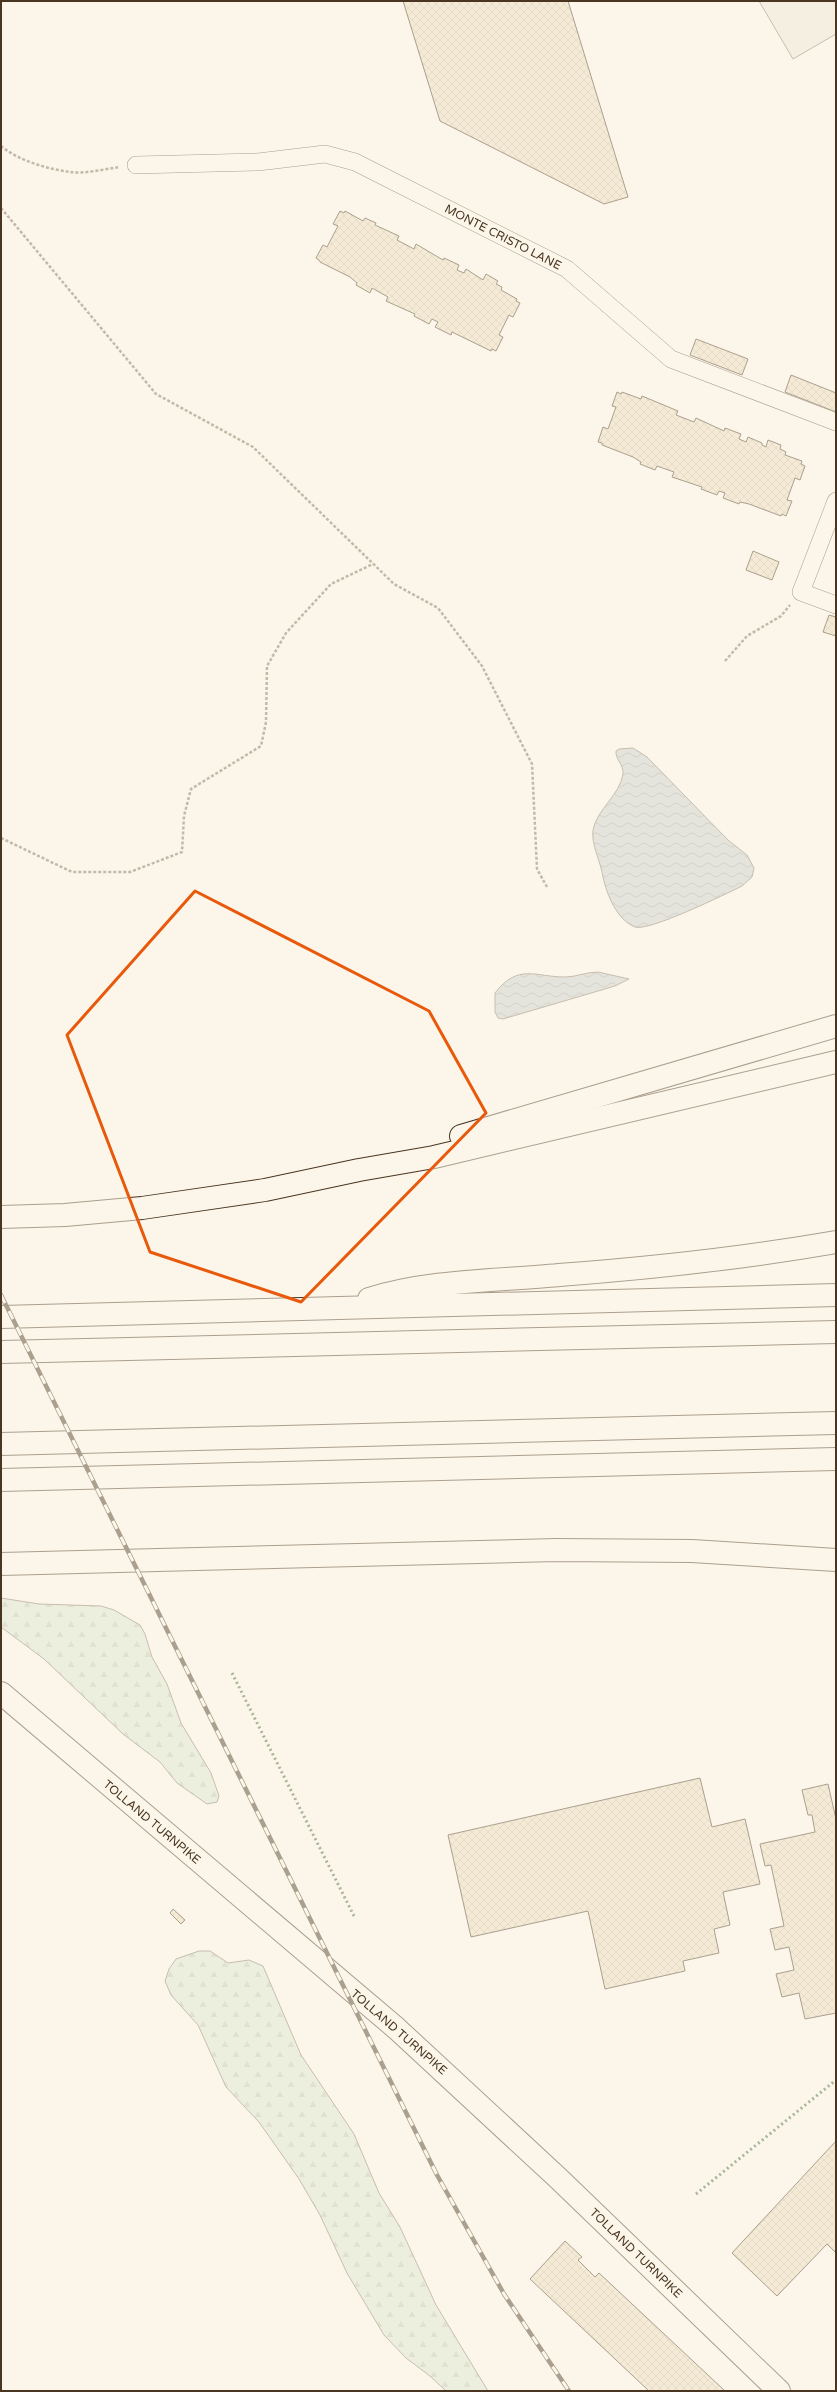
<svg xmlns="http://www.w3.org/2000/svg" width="837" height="2392" font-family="'Varela Round',sans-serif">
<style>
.forest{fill:url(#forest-firs);stroke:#887966}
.parking{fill:#ede7d9;stroke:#887966}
.water{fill:url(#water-waves);stroke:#887966}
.building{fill:url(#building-cross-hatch);stroke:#4a3520}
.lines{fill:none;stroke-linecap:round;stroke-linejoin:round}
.street-casing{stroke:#4a3520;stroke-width:18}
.secondary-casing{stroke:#4a3520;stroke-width:24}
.highway-casing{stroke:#4a3520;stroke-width:24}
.path{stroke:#7f6f5c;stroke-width:2.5;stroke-dasharray:3 2;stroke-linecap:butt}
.street{stroke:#fbf6e9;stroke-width:17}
.secondary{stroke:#fbf6e9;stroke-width:22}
.highway{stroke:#fbf6e9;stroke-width:22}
.rail-casing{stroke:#4a3520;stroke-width:4.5}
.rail{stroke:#fbf6e9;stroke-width:3;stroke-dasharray:9;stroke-linecap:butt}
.hedge{stroke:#436837;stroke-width:3;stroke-dasharray:2 3;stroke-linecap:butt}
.marked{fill:none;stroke:#e8590c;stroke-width:3;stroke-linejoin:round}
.labels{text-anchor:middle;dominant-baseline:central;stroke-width:3;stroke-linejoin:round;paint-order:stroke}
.street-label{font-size:12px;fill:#4a3520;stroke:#fbf6e9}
</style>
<defs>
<pattern id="forest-firs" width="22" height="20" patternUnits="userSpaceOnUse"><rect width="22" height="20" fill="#dce7d0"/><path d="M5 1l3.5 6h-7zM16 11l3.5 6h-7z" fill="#bec7b2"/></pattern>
<pattern id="water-waves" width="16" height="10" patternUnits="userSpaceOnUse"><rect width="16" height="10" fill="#c9cecd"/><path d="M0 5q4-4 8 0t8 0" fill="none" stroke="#a5a8a6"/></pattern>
<pattern id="building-cross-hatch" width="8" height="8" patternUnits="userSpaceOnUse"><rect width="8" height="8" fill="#ecdcbc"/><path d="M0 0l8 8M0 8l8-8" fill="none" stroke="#ccbda1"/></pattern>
</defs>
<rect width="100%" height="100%" fill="#fbf6e9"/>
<g class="forest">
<path d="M 1,1598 L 39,1604 L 101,1606 L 114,1610 L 140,1625 L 145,1634 L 152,1657 L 167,1684 L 181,1723 L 211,1773 L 219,1796 L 217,1802 L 207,1804 L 177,1783 L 160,1762 L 123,1734 L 44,1659 L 1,1627 Z"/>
<path d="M 199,1951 L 210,1951 L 228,1963 L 249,1960 L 263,1966 L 301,2055 L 354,2134 L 379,2193 L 400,2227 L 436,2305 L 488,2391 L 446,2391 L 430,2376 L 406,2358 L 384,2335 L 347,2273 L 320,2215 L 299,2179 L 259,2122 L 226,2087 L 198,2025 L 171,1995 L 165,1981 L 169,1969 L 176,1959 Z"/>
</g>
<path class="parking" d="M 759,1 L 836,1 L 836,34 L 793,59 Z"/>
<g class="water">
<path d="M 633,748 L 647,757 L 728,840 L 747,855 L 754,868 L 752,877 L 742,886 C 726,894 648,932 635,927 C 617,920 607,895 603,877 C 601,862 591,845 593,830 C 597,809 620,795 623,774 C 624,765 615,759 616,751 L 619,749 Z"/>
<path d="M 598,972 L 629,979 L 615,986 L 503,1019 L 498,1018 L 495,1012 L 495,993 C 518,963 535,977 565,977 C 576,977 586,972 598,972 Z"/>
</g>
<g class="building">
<path d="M 403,1 L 568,1 L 628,197 L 604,204 L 440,121 Z"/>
<path d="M 340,211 L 344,213 L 345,211 L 363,221 L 365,218 L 376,223 L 375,225 L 399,236 L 397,240 L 414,249 L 416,244 L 443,260 L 444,258 L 459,265 L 457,270 L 464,273 L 466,269 L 483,280 L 486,274 L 498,281 L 496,284 L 502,287 L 501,290 L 517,299 L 516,301 L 520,303 L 513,317 L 509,315 L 499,335 L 503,337 L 496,351 L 492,349 L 491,351 L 452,332 L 451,335 L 435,327 L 438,322 L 432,319 L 429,324 L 414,316 L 415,314 L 386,301 L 388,297 L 372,288 L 370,293 L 356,285 L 357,283 L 350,277 L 320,262 L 320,261 L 316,258 L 323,245 L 327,247 L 338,226 L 333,224 Z"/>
<path d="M 696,339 L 748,359 L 742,375 L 690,355 Z"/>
<path d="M 791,375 L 836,393 L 836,412 L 785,392 Z"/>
<path d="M 617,392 L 621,394 L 622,392 L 641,399 L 642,396 L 678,411 L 676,415 L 694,422 L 696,418 L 724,431 L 725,428 L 741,434 L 739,439 L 746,442 L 748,437 L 762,443 L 762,445 L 766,447 L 768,440 L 781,445 L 780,449 L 786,452 L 785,455 L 802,461 L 801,464 L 805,466 L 800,480 L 795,478 L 787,500 L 792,501 L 786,516 L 782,514 L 781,516 L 749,504 L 740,502 L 739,504 L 723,498 L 725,493 L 719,491 L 717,495 L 701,489 L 702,487 L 672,477 L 674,472 L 657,466 L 655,470 L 640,464 L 641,462 L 633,457 L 602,445 L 602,443 L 598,442 L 603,427 L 608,429 L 616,407 L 612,406 Z"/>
<path d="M 753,551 L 779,562 L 772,580 L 746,570 Z"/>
<path d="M 829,615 L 836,617 L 836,636 L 823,632 Z"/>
<path d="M 700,1778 L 712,1827 L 745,1819 L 760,1884 L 723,1892 L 730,1925 L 714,1929 L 719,1953 L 683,1961 L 685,1971 L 605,1989 L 588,1911 L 471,1937 L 448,1835 Z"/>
<path d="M 828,1784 L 836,1819 L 836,2013 L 805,2019 L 799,1993 L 782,1997 L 776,1974 L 794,1970 L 789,1947 L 775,1950 L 770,1929 L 784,1926 L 771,1865 L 765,1866 L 760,1844 L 815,1832 L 812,1815 L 808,1815 L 802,1790 Z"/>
<path d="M 173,1909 L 185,1920 L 181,1924 L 170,1913 Z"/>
<path d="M 836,2141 L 836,2253 L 827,2244 L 777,2296 L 732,2253 Z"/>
<path d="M 565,2241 L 582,2257 L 578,2260 L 595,2277 L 599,2273 L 725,2391 L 649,2391 L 530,2279 Z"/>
</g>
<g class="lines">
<g class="street-casing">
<g id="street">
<path d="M 136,165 L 258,162 L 325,154 L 355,162 L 567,269 L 671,359 L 836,422"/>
<path d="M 836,501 L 801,592 L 836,605"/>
</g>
</g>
<g class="secondary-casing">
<path id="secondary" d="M 1,1693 L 396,2028 L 558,2178 L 779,2391"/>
</g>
<g class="highway-casing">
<g id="highway">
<path d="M 461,1136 L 836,1026"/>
<path d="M 1,1217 L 65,1215 L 142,1208 L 265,1190 L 359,1170 L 434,1157 L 836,1062"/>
<path d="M 369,1299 C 430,1280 496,1281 559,1275 C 652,1268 744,1258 836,1242"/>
<path d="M 1,1317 L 836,1295"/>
<path d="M 1,1352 L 836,1332"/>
<path d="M 1,1444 L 836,1423"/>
<path d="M 1,1480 L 836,1459"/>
<path d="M 1,1564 L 556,1550 L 692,1551 L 836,1560"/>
</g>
</g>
<g class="path">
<path d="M 1,146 C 19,161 48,169 70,172 C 86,174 104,169 120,167"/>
<path d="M 1,208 L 156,394 L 253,447 L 394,584 L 438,608 L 482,666 L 532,764 L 537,869 L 547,887"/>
<path d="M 725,661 L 747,636 L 781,616 L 790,605"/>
<path d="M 1,838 L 72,872 L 130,872 L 182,852 L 184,816 L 191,789 L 261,746 L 266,722 L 267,666 L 286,633 L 331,584 L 373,564"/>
</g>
<use href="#street" class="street"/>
<use href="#secondary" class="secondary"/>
<use href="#highway" class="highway"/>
<g class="rail-casing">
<path id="rail" d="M 1,1295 L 437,2175 L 504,2294 L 569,2391"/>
</g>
<use href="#rail" class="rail"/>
<g class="hedge">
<path d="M 232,1673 L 354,1916"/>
<path d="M 696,2194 L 836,2080"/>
</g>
</g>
<path d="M0 0H837V2392H0ZM 195,891 L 429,1011 L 486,1113 L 301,1302 L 150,1252 L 67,1035 Z" fill="#fbf6e9" fill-opacity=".55" fill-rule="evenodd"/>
<path class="marked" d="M 195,891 L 429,1011 L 486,1113 L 301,1302 L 150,1252 L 67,1035 Z"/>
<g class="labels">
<g class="street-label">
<text transform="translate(503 237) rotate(27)">MONTE CRISTO LANE</text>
<text transform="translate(152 1822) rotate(40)">TOLLAND TURNPIKE</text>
<text transform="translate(399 2032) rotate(41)">TOLLAND TURNPIKE</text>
<text transform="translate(636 2253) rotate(44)">TOLLAND TURNPIKE</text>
</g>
</g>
<rect width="837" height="2392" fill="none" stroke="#4a3520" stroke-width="4"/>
</svg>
